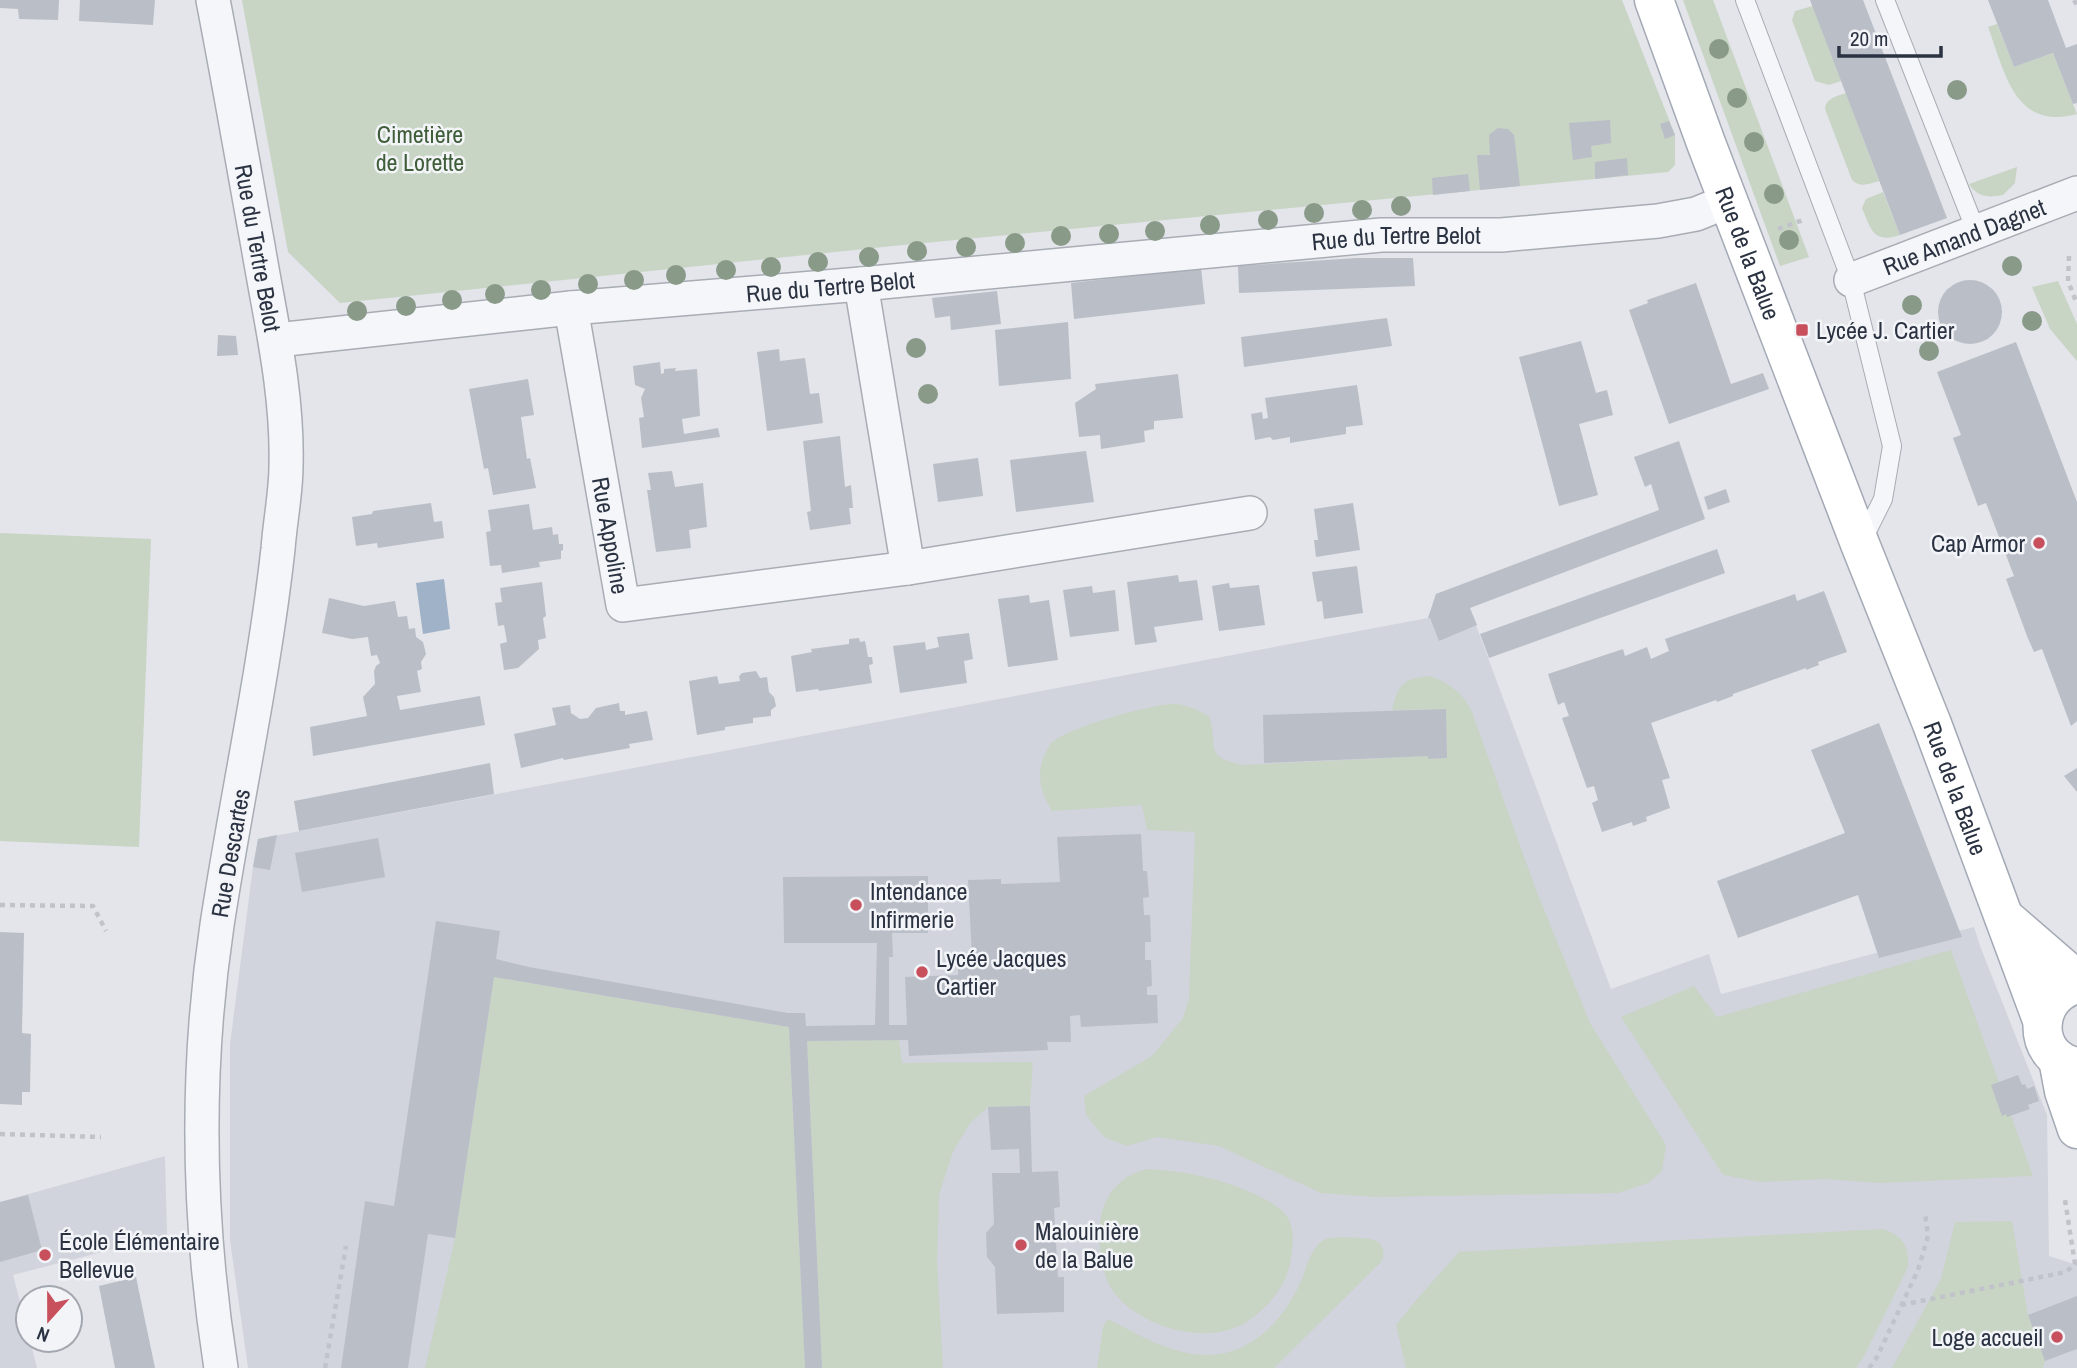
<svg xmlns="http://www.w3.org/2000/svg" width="2077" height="1368" font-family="'Archivo Narrow',sans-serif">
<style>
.built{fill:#d1d4dc}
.green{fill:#c8d4c4}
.water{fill:#a0b2c8}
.building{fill:#babec7}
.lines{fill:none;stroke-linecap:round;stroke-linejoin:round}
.service-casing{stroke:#a8acb4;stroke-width:20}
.minor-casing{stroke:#a8acb4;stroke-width:36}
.primary-casing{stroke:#a3a9b5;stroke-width:41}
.path{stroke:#c0c3c9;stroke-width:4.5;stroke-dasharray:5 5;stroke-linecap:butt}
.service{stroke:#f5f6f9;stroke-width:18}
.minor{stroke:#f5f6f9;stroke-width:33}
.primary{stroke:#fff;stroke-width:38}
.tree{fill:#899a89}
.poi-dot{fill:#c84f5c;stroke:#f3f4f8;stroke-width:2.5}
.labels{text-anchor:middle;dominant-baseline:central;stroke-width:5;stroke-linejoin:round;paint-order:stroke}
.park-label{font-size:24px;fill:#3f5d39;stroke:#f3f4f8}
.street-label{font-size:24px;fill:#2b3342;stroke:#f3f4f8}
.poi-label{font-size:24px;fill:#2b3342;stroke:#f3f4f8;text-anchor:start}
</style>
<rect width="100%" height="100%" fill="#e3e5ea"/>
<g class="built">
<path d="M 1461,585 L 1611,989 L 1709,954 L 1721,994 L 1974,927 L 1980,946 L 2047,1115 L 2049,1256 L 2077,1265 L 2077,1368 L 248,1368 L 230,1240 L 230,1044 L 253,867 L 258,839 L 1428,618 L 1436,594 Z"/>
<path d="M 165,1156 L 167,1235 L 13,1275 L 28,1332 L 28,1340 L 30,1340 L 37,1368 L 0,1368 L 0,1202 Z"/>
</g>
<g class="green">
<path d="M 242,0 L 1622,0 L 1675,135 L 1675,165 L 1668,172 L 893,246 L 340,303 L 288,252 Z"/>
<path d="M 1683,0 L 1713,0 L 1809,257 L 1780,266 Z"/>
<path d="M 1813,6 L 1841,81 L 1829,85 L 1815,81 L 1792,20 L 1795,11 Z"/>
<path d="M 1997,24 L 2014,67 L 2053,53 L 2077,114 C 2014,131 2005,72 1988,27 Z"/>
<path d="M 1846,93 L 1879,181 C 1868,184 1861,188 1852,180 L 1825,109 C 1826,98 1837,96 1846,93 Z"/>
<path d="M 2017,167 L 2015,183 L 2003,195 C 1989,198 1977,197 1969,184 Z"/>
<path d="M 1883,192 L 1900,235 C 1873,244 1871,229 1862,208 L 1866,199 Z"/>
<path d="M 2058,281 L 2077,324 L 2077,361 L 2050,329 L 2032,287 Z"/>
<path d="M 0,533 L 151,539 L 139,847 L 0,841 Z"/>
<path d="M 1430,676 C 1450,683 1463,693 1472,712 L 1535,887 L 1590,1023 L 1666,1145 L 1662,1171 L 1648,1183 L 1618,1193 L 1375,1197 L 1321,1193 L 1219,1146 L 1157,1137 L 1127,1146 L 1104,1137 L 1086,1115 L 1084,1096 L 1152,1056 L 1183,1018 L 1189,998 L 1195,832 L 1147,830 L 1142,805 L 1052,811 C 1038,788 1035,768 1050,745 C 1060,729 1152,704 1173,704 C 1186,704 1197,710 1209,716 C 1219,746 1202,757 1243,765 L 1428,756 L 1428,759 L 1447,758 L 1446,709 L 1392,710 C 1398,685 1403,678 1430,676 Z"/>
<path d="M 1951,950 L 2033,1176 L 1881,1183 L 1824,1179 L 1761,1182 L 1723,1175 L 1621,1017 L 1694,986 L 1717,1017 Z"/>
<path d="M 494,977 L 789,1027 L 805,1368 L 425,1368 L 455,1238 Z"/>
<path d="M 899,1040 L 902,1063 L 1033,1062 L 1030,1106 L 988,1107 L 970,1123 L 953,1152 L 939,1195 L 937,1262 L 943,1368 L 822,1368 L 807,1041 Z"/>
<path d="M 1147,1169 C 1165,1170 1183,1172 1200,1176 C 1222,1180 1280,1199 1289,1220 C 1294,1230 1293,1246 1291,1257 C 1288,1284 1270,1306 1248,1321 C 1208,1348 1136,1327 1111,1288 C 1105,1279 1103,1267 1101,1257 C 1095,1217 1104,1180 1147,1169 Z"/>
<path d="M 2012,1221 L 2028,1315 L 2045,1361 L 2043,1368 L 1892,1368 L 1941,1279 L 1955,1222 Z"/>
<path d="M 1883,1229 C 1903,1236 1909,1246 1908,1267 L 1864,1356 L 1856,1368 L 1406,1368 L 1396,1325 L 1417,1299 L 1459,1252 Z"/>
<path d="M 1346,1237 C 1363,1239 1390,1235 1382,1261 L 1274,1368 L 1097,1368 L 1103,1327 L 1108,1319 C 1134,1332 1158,1347 1187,1353 C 1241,1364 1280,1328 1301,1281 C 1307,1267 1310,1248 1324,1240 C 1330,1237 1339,1237 1346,1237 Z"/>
</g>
<path class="water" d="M 444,579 L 450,629 L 423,634 L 416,583 Z"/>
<g class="building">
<path d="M 0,0 L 59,0 L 58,20 L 19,19 L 18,9 L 0,8 Z"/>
<path d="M 80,0 L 155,0 L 153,25 L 79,21 Z"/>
<path d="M 1810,0 L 1863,0 L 1947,218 L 1900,235 Z"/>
<path d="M 1988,0 L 2048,0 L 2066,48 L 2077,44 L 2077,103 L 2073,104 L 2053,53 L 2014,67 Z"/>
<path d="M 1610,120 L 1611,143 L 1591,146 L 1592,157 L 1573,160 L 1569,123 Z"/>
<path d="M 1669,121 L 1675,135 L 1665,139 L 1660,124 Z"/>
<path d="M 1498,128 L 1508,129 L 1514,135 L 1520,186 L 1480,190 L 1477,155 L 1490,155 L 1489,135 Z"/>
<path d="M 1627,158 L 1628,175 L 1595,179 L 1595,162 Z"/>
<path d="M 1468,174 L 1470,191 L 1433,195 L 1432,178 Z"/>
<path d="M 1356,258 L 1413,258 L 1415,286 L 1239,293 L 1238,266 Z"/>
<path d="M 1201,268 L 1205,304 L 1074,319 L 1071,283 Z"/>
<circle cx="1970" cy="312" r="32"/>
<path d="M 1696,283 L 1731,384 L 1763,373 L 1769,389 L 1669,424 L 1629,310 L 1648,303 L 1647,300 Z"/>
<path d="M 997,291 L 1001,324 L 951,330 L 950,316 L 935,318 L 932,298 Z"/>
<path d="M 1387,318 L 1392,346 L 1244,367 L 1241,337 Z"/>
<path d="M 1068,322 L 1071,379 L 999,386 L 995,330 Z"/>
<path d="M 218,335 L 236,336 L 238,355 L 217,356 Z"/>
<path d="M 1581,341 L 1596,393 L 1607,390 L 1613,415 L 1579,424 L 1598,495 L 1559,506 L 1519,357 Z"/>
<path d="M 2016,342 L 2077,502 L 2077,721 L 2071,726 L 2042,649 L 2034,652 L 2027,636 L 2006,579 L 2014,576 L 1986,503 L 1978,506 L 1953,438 L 1961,435 L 1937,372 Z"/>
<path d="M 779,349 L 780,361 L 805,358 L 810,394 L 819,393 L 823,423 L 767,431 L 757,352 Z"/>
<path d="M 660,362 L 661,374 L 664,373 L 664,369 L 676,368 L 675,371 L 697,369 L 700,416 L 682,419 L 684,434 L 718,428 L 720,437 L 642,448 L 639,418 L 644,417 L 641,398 L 645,389 L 635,385 L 633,366 Z"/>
<path d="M 1178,374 L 1183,418 L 1154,421 L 1154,429 L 1144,431 L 1145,442 L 1101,449 L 1100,435 L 1079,437 L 1075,403 L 1096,389 L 1095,384 Z"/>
<path d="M 528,379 L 534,415 L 521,417 L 527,459 L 530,458 L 536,488 L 493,495 L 488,468 L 484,469 L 469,389 Z"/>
<path d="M 1357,385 L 1363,425 L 1346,427 L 1346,434 L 1290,443 L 1290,437 L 1273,440 L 1270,437 L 1255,440 L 1251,414 L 1262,412 L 1263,419 L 1268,418 L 1265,398 Z"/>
<path d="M 840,436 L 845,487 L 851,485 L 853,508 L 849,508 L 851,524 L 810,530 L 807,512 L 811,511 L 803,441 Z"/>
<path d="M 1679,441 L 1705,519 L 1470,608 L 1477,625 L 1439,641 L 1430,618 L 1428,618 L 1436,594 L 1659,510 L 1651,484 L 1645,487 L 1634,457 Z"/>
<path d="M 1086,451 L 1094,502 L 1016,512 L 1010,460 Z"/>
<path d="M 978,458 L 983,496 L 938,502 L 933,464 Z"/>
<path d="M 672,471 L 675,487 L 703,483 L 707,527 L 689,530 L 691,548 L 656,552 L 647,490 L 651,490 L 648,473 Z"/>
<path d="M 1726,489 L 1730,502 L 1708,510 L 1704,497 Z"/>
<path d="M 431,503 L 434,522 L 442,521 L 444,538 L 378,548 L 377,543 L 356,546 L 352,517 L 372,514 L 373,511 Z"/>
<path d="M 1353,503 L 1360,550 L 1316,557 L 1314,540 L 1318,540 L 1314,509 Z"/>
<path d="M 529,504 L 533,530 L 552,527 L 553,535 L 558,534 L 559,544 L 563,544 L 563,550 L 561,551 L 561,559 L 539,562 L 540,567 L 502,573 L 501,565 L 490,566 L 486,532 L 491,531 L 488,510 Z"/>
<path d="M 1717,549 L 1725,573 L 1489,658 L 1480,634 Z"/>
<path d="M 1357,566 L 1363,613 L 1324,619 L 1322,601 L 1317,602 L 1312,572 Z"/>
<path d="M 1178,575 L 1179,582 L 1197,580 L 1203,620 L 1154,627 L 1157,642 L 1135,645 L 1127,582 Z"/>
<path d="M 542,582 L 546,616 L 543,618 L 546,638 L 538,640 L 539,649 L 518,668 L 504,670 L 500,644 L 507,642 L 504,625 L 498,626 L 495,603 L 502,602 L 500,588 Z"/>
<path d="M 1229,583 L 1230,588 L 1259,585 L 1265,625 L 1219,631 L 1212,586 Z"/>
<path d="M 1092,586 L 1093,593 L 1115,590 L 1119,631 L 1070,637 L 1063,590 Z"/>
<path d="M 1824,591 L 1847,652 L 1818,662 L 1819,665 L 1806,670 L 1806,668 L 1733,694 L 1733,696 L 1717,702 L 1716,700 L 1651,723 L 1670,778 L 1662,780 L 1670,808 L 1646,817 L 1647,821 L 1633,826 L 1632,822 L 1602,832 L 1592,803 L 1598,800 L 1594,786 L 1587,788 L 1562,718 L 1569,716 L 1564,702 L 1558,705 L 1548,674 L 1623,649 L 1625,656 L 1647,647 L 1651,659 L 1669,651 L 1665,639 L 1795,594 L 1797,601 Z"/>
<path d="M 1029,595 L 1030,603 L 1049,600 L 1058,660 L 1008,667 L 998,599 Z"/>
<path d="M 329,598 L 364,606 L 395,601 L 398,617 L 407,616 L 409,629 L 415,628 L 416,637 L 423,642 L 426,654 L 421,662 L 422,669 L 417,671 L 421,692 L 397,696 L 400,710 L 480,696 L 485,725 L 313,756 L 310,727 L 367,716 L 363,697 L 375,684 L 374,671 L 376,666 L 380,663 L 377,655 L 371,656 L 368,637 L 352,639 L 322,633 Z"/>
<path d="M 969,633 L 973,659 L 964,661 L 967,683 L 900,693 L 893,646 L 925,642 L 926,650 L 939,647 L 937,637 Z"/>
<path d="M 859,638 L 860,642 L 865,641 L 868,657 L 872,657 L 873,664 L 869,665 L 872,683 L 819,691 L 818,689 L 796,692 L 791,656 L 812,652 L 811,649 L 849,644 L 849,639 Z"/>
<path d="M 756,671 L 760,678 L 767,677 L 769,692 L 774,697 L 776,706 L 771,710 L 771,716 L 753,718 L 753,723 L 725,727 L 725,730 L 697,735 L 689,681 L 717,676 L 719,684 L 740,681 L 739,676 L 742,673 Z"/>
<path d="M 619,703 L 620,711 L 625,711 L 625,715 L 647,711 L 653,740 L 629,744 L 630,748 L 564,760 L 563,758 L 521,768 L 514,734 L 556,725 L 552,708 L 570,705 L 571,713 L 580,719 L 588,718 L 596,708 Z"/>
<path d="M 1446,709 L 1447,758 L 1428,759 L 1428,756 L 1264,763 L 1263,715 Z"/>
<path d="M 1879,723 L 1962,937 L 1879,958 L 1858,895 L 1738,938 L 1717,881 L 1845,833 L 1811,750 Z"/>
<path d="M 490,763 L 494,794 L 299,831 L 294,801 Z"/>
<path d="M 2077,768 L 2077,792 L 2064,776 Z"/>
<path d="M 1141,834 L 1143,871 L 1147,871 L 1149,897 L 1143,898 L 1144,915 L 1150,915 L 1151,942 L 1145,942 L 1145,960 L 1151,960 L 1152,986 L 1147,987 L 1147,995 L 1157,995 L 1158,1023 L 1081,1027 L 1080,1015 L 1070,1016 L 1071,1042 L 1047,1042 L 1048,1050 L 909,1056 L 908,1040 L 807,1041 L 822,1368 L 805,1368 L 789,1027 L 494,977 L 455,1238 L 428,1234 L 408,1368 L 341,1368 L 365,1201 L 394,1206 L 436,921 L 500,931 L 496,959 L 529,967 L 788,1013 L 805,1013 L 806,1026 L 875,1025 L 877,943 L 784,943 L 783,877 L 928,876 L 928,933 L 892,933 L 893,957 L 889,957 L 889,1025 L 907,1025 L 905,977 L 958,975 L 958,963 L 976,962 L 976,957 L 972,957 L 968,880 L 1001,879 L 1001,884 L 1060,882 L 1057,837 Z"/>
<path d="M 277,835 L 270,870 L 253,867 L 258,839 Z"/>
<path d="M 378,838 L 385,877 L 302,892 L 295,853 Z"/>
<path d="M 0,932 L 24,933 L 22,1033 L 31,1034 L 30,1092 L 22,1092 L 22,1105 L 0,1104 Z"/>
<path d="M 2018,1075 L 2022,1085 L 2025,1084 L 2027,1089 L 2034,1086 L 2039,1101 L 2028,1105 L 2030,1109 L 2007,1117 L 2006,1114 L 2002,1116 L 1991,1085 Z"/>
<path d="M 1030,1106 L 1032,1172 L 1058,1171 L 1060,1207 L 1054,1208 L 1058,1277 L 1064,1277 L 1064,1312 L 997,1314 L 995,1267 L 987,1257 L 986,1233 L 994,1224 L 992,1173 L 1020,1173 L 1019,1149 L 991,1150 L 988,1107 Z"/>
<path d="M 28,1195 L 42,1250 L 0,1262 L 0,1202 Z"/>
<path d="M 136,1277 L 155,1368 L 115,1368 L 99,1286 Z"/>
<path d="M 2077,1296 L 2077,1349 L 2045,1361 L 2028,1315 Z"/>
</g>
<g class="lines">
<g class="service-casing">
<g id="service">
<path d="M 1745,0 L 1851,280 L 1892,446 L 1883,499 L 1862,541"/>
<path d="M 1885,0 L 1976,231"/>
</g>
</g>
<g class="minor-casing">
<g id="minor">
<path id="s1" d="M 213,0 C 229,82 243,164 258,246 C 270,318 288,391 286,466 C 286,493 280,521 278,549 C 264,675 236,800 217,925 C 195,1072 198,1222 221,1368"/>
<path id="s2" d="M 1851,280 L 2077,193"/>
<path id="s3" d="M 571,308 L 623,605 L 908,568 L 861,284"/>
<path id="s4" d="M 277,340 L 571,308 L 861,284 L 1381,235 L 1501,235 L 1658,221 L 1696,214 L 1728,201"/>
<path d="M 908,568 L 1250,513"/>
</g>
</g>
<g class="primary-casing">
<g id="primary">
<path id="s5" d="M 1654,0 L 1706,143 L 1860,544 L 1932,724 L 2042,1020"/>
<path d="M 2004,917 L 2077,980"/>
<path d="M 2077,984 C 2031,996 2031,1059 2077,1067"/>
<path d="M 2058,1059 L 2064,1091 L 2077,1129"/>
</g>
</g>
<g class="path">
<path d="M 2074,0 L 2077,5"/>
<path d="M 1778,229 L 1803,220"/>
<path d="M 2069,256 L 2068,281 L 2077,304"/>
<path d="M 0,905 L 93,906 L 106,931"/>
<path d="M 0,1134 L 101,1137"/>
<path d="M 1901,1305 L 2066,1272 L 2075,1264 L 2065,1200"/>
<path d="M 325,1368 L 346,1246"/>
<path d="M 1869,1368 L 1877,1357 L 1918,1270 L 1928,1236 L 1925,1213"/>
</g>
<use href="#service" class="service"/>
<use href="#minor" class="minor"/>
<use href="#primary" class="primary"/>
</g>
<g class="tree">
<circle cx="1719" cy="49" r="10"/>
<circle cx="1957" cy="90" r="10"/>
<circle cx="1737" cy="98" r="10"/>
<circle cx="1754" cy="142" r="10"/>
<circle cx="1774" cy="194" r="10"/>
<circle cx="1401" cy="206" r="10"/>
<circle cx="1362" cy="210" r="10"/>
<circle cx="1314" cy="213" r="10"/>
<circle cx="1268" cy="220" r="10"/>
<circle cx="1210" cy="225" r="10"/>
<circle cx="1155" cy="231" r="10"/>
<circle cx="1109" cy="234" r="10"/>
<circle cx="1061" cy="236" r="10"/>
<circle cx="1789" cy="240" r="10"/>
<circle cx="1015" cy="243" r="10"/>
<circle cx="966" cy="247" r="10"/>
<circle cx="917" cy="251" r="10"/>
<circle cx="869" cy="257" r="10"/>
<circle cx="818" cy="262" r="10"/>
<circle cx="2012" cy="266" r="10"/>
<circle cx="771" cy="267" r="10"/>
<circle cx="726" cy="270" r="10"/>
<circle cx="676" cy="275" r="10"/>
<circle cx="634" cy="280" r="10"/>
<circle cx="588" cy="284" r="10"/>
<circle cx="541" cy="290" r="10"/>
<circle cx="495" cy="294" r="10"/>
<circle cx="452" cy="300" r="10"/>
<circle cx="1912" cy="305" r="10"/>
<circle cx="406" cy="306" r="10"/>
<circle cx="357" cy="311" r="10"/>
<circle cx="2032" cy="321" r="10"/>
<circle cx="916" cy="348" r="10"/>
<circle cx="1929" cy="351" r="10"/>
<circle cx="928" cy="394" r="10"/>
</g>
<g class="poi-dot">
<rect x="1795" y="323" width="14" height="14" rx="3.5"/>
<circle cx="2039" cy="543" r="7"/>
<circle cx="856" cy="905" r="7"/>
<circle cx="922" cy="972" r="7"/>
<circle cx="1021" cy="1245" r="7"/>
<circle cx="45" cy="1255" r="7"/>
<circle cx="2057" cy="1337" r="7"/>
</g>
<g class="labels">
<g class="park-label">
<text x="420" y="134">Cimetière<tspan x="420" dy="28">de Lorette</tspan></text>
</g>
<g class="street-label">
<text stroke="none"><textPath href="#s2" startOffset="121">Rue Amand Dagnet</textPath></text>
<text stroke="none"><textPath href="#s4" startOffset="1124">Rue du Tertre Belot</textPath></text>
<text stroke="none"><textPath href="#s1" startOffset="252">Rue du Tertre Belot</textPath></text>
<text stroke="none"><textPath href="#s5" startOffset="270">Rue de la Balue</textPath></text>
<text stroke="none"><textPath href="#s4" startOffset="556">Rue du Tertre Belot</textPath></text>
<text stroke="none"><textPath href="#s3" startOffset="231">Rue Appoline</textPath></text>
<text stroke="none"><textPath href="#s5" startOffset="844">Rue de la Balue</textPath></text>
<text transform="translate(230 853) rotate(-80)">Rue Descartes</text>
</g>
<g class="poi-label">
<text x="1816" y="330">Lycée J. Cartier</text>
<text x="2025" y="543" text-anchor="end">Cap Armor</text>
<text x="870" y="891">Intendance<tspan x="870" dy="28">Infirmerie</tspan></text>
<text x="936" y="958">Lycée Jacques<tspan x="936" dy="28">Cartier</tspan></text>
<text x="1035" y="1231">Malouinière<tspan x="1035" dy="28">de la Balue</tspan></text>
<text x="59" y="1241">École Élémentaire<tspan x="59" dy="28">Bellevue</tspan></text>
<text x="2043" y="1337" text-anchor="end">Loge accueil</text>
</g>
</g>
<g transform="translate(49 1319) rotate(201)"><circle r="33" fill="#f3f4f8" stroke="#a3a7af" stroke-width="2"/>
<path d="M0-5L12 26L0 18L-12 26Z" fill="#c84f5c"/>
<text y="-10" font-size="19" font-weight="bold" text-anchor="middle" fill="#2b3342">N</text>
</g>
<path d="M1839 46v10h102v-10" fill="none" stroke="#2b3342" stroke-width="3.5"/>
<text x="1850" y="46" font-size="21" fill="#2b3342" stroke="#f3f4f8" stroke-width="5" paint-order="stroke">20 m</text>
</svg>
